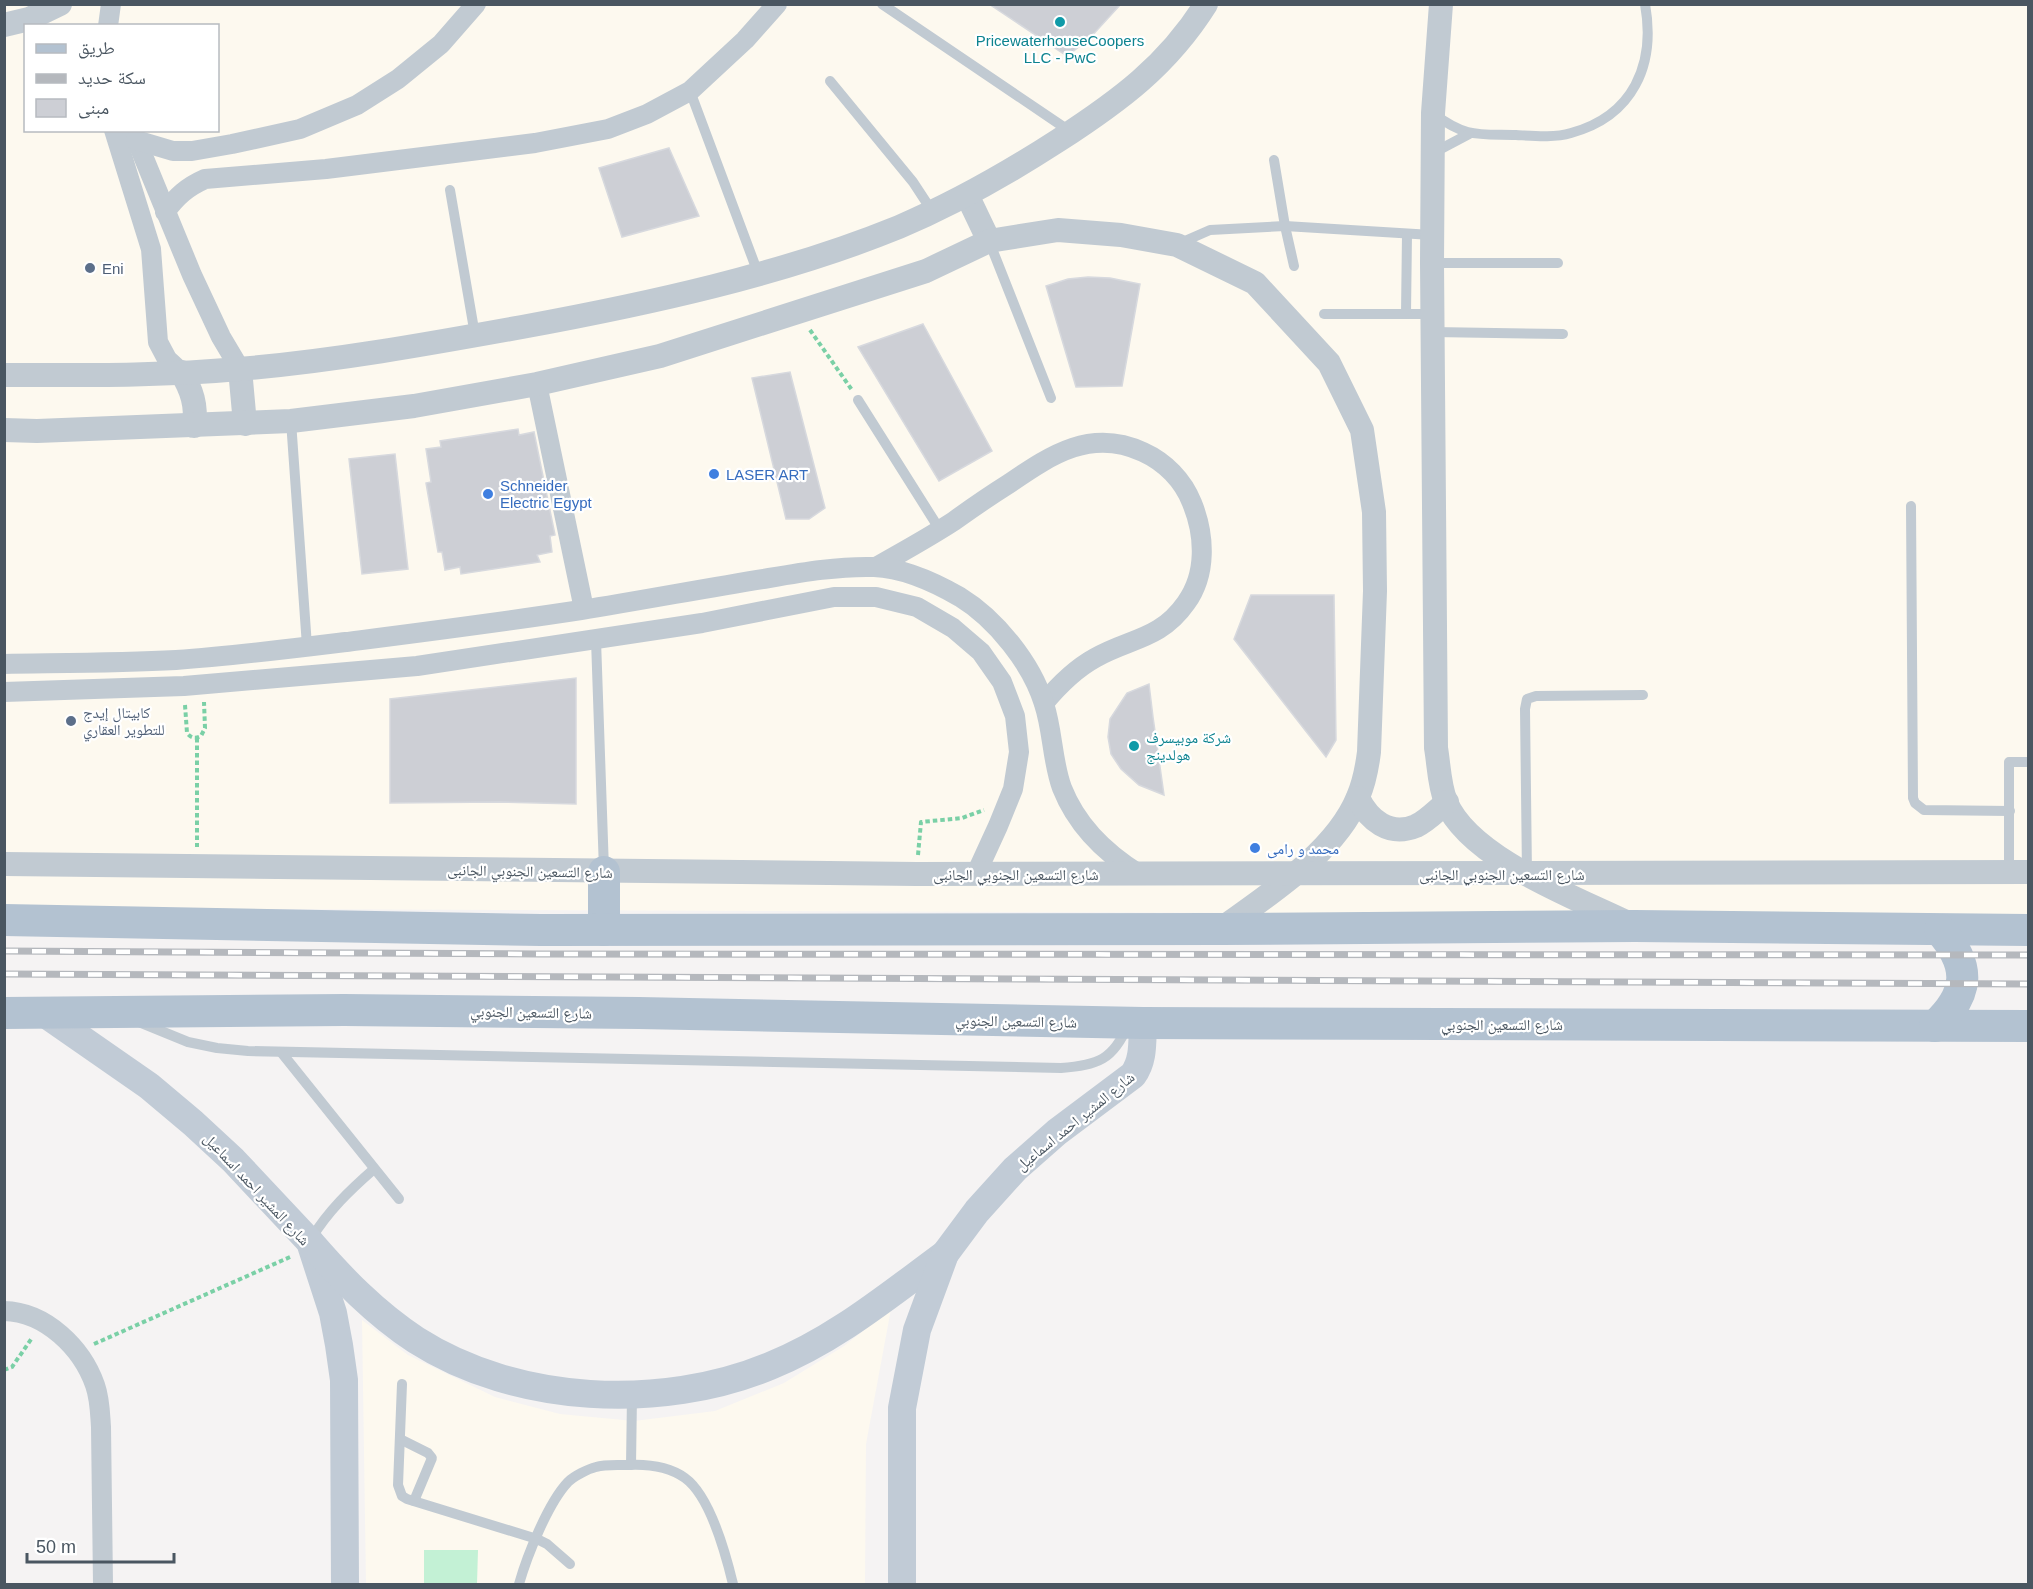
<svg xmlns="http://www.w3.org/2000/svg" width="2033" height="1589" font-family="Helvetica,'Noto Naskh Arabic',sans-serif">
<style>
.commercial{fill:#fdf9ef;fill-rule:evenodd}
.green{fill:#c3f1d5}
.building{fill:#cdcfd5;stroke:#d7d9de;stroke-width:1.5}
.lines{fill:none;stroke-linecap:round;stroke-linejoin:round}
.path{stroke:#7ad0a6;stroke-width:4;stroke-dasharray:4.5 3;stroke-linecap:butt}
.service{stroke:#c1cad2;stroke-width:10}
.minor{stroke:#c1cad2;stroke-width:20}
.tertiary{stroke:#c1cad2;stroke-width:24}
.secondary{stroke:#c1cbd6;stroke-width:28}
.primary{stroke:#b3c2d1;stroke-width:32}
.rail-casing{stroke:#b5b8bd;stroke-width:7}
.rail{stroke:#fff;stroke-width:4.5;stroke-dasharray:14;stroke-linecap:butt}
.culture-dot{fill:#0f9aa8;stroke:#fff;stroke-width:2}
.service-dot{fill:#5c6f8a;stroke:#fff;stroke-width:2}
.shop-dot{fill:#3f7fe0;stroke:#fff;stroke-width:2}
.labels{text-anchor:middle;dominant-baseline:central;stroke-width:4.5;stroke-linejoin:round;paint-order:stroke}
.culture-label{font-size:15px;fill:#0d838f;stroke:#fff}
.service-label{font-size:15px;fill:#4e5e75;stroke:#fff;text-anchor:start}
.shop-label{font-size:15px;fill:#366cbe;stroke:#fff;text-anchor:start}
.street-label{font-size:15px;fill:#4a5661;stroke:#fff}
</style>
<rect width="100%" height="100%" fill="#f5f3f3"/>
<g class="commercial">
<path d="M 5,5 L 2028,5 L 2028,916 L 5,908 ZM 26,26 L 218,26 L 218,130 L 26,130 Z"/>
<path d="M 891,1309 L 866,1444 L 865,1584 L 366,1584 L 362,1320 L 408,1355 L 495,1397 L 560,1414 L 634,1421 L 715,1411 L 784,1383 L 844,1346 Z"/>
</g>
<path class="green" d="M 424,1550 L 478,1550 L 477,1584 L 424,1584 Z"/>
<g class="building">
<path d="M 989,4 L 1121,4 L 1089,39 L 1067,56 Z"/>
<path d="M 669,148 L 699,216 L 622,237 L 599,168 Z"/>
<path d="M 1088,277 L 1110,278 L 1140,284 L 1122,386 L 1076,387 L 1046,286 L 1068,279 Z"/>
<path d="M 923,324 L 992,451 L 939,481 L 858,347 Z"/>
<path d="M 790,372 L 825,508 L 809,519 L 786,519 L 752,378 Z"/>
<path d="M 518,429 L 519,435 L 534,432 L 555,535 L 550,536 L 552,552 L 537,555 L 540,562 L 461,574 L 460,567 L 445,570 L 442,552 L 438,552 L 426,483 L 431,482 L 426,449 L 441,447 L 440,441 Z"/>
<path d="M 395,454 L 408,569 L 362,574 L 349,459 Z"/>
<path d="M 1251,595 L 1334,595 L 1336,740 L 1326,757 L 1234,639 Z"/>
<path d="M 576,678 L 576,804 L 500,802 L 390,803 L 390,699 Z"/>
<path d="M 1149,684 L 1153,717 L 1164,795 L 1139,785 L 1121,769 L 1111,754 L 1108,737 L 1110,719 L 1127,693 Z"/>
</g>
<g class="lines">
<g class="path">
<path d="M 810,330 L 852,390"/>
<path d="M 185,705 L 187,733 C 191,738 195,739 201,736 L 205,728 L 204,702"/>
<path d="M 197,738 L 197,847"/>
<path d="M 918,855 L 921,822 L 962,818 L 984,810"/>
<path d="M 94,1344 L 290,1257"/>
<path d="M 4,1370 L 12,1367 L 32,1338"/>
</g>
<g class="service">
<path d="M 882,4 L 1071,132"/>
<path d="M 830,81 L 913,182 L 932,211"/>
<path d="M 690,91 L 758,273"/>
<path d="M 1434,114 C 1466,138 1478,134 1516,135 C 1534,136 1554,138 1571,133 C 1633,116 1656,65 1645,4"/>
<path d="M 1435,152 L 1469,134"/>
<path d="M 1274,160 L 1285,226 L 1294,266"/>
<path d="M 450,190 L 475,335"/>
<path d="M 989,241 L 1051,398"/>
<path d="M 1178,244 L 1210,230 L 1285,226 L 1432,235"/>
<path d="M 1432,263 L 1558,263"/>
<path d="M 1324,314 L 1432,314"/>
<path d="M 1406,314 L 1407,234"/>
<path d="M 1433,332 L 1563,334"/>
<path d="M 858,400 L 940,530"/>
<path d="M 291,421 L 307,646"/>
<path d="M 1911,506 L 1913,798 L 1915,803 L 1924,810 L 2010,811"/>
<path d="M 596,640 L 604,870"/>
<path d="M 2009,872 L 2009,762 L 2028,762"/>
<path d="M 1527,874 L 1525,709 L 1527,699 L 1536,696 L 1643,695"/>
<path d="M 139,1022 L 188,1042 L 217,1048 L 248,1051 L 1061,1068 C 1098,1065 1113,1060 1128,1025"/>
<path d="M 281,1052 L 399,1199"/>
<path d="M 311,1239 C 328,1211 350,1190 374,1169"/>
<path d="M 402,1384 L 398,1485 L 402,1496 L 407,1499 L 537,1539 L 547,1544 L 570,1564"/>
<path d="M 400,1439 L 428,1453 L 432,1458 L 414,1501"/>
<path d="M 631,1465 L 632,1396"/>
<path d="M 519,1584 C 527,1556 548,1503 568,1482 C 574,1476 588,1469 596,1467 C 605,1464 618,1465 628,1465 C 648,1464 668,1466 685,1478 C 710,1496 726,1555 733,1584"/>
</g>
<g class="minor">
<path d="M 108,26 L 111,4"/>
<path d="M 114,130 L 151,249 L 158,342 L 167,359 L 181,372"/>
<path d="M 134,134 L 192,275 L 221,337 L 240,369"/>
<path d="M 136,140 L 173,151 L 192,151 L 232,144 L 300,129 L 357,105 L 398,79 L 441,44 L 476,4"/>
<path d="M 165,212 C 177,196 187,187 205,179 L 326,169 L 535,143 L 608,129 L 647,114 L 690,91 L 745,40 L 777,4"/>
<path d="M 537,384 L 584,609"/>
<path d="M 876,567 C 902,552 928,538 954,521 C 972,508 991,495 1010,483 C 1052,454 1092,428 1143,452 C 1165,462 1183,480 1192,503 C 1205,535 1207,574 1186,603 C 1160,640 1130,638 1095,658 C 1075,669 1059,685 1044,703"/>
<path d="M 4,664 C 61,663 119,663 176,660 C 233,656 289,649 346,642 C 424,632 503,622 581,610 C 644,600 706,588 769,578 C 804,572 839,566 874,567 C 904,568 934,582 960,597 C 996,619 1032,664 1044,704 C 1053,731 1052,761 1062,788 C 1077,826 1105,853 1139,874"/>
<path d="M 4,692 L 184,686 L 417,666 L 702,623 L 834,597 L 876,597 L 917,607 L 953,628 L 981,652 L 1002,682 L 1015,716 L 1019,752 L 1013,789 L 998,826 L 976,874"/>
<path d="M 4,1311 C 46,1312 82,1348 95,1385 C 100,1399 100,1413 101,1427 L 103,1584"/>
</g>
<g class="tertiary">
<path d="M 1441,4 L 1433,113 L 1432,263 L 1436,748 C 1439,765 1439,785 1446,802 C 1470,859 1577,898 1630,924"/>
<path d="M 4,25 L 29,19 L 60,4"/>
<path d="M 967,195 L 989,241"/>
<path d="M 240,369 L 245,424"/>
<path d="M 181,372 C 192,390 197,406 194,426"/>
<path d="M 4,375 C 82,375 161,376 239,369 C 334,361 428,344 522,327 C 647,304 781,275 899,227 C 955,203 1008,173 1059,140 C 1119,101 1167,66 1206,4"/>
<path d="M 4,430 L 37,431 L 291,421 L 414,406 L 537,384 L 660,356 L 926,271 L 989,241 L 1058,230 L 1121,235 L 1177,245 L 1255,283 L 1329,363 L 1362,430 L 1374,512 L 1375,591 L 1369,752 C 1367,768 1364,783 1358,797 C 1336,852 1268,895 1221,929"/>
<path d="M 1358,798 C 1369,820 1389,837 1416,826 C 1427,821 1437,810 1447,802"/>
<path d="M 4,864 L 917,874 L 2028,872"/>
</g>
<g class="secondary">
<path d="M 44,1013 L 149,1086 L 193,1123 L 233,1160 L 310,1242 L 333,1313 L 339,1345 L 344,1380 L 345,1584"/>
<path d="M 310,1242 C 342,1279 375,1313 416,1340 C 516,1404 661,1411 770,1366 C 835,1340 889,1295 945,1254"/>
<path d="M 902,1584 L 902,1408 L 917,1330 L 945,1254 L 977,1211 L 1015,1169 L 1057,1132 L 1133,1075 C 1144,1060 1142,1042 1143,1023"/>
</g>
<g class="primary">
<path d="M 604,872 L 604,930"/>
<path d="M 4,920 L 541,930 L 1221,929 L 1635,926 L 2028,930"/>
<path d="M 4,1013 L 344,1010 L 639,1013 L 1143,1023 L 2028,1026"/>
<path d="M 1935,1026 C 1970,993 1971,966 1940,930"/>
</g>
<g class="rail-casing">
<g id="rail">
<path d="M 4,951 L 538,954 L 2028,955"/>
<path d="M 4,974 L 2028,984"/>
</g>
</g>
<use href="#rail" class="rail"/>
</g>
<g class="culture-dot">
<circle cx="1060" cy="22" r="6"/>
<circle cx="1134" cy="746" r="6"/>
</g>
<g class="service-dot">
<circle cx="90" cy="268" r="6"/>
<circle cx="71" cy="721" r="6"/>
</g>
<g class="shop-dot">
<circle cx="714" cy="474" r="6"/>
<circle cx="488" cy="494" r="6"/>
<circle cx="1255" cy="848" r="6"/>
</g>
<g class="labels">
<g class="culture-label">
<text x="1060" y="40">PricewaterhouseCoopers<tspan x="1060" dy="17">LLC - PwC</tspan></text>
<text x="1146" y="737" text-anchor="start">شركة موبيسرف<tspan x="1146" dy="17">هولدينج</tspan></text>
</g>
<g class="service-label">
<text x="102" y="268">Eni</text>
<text x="83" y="712">كابيتال إيدج<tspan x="83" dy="17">للتطوير العقاري</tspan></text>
</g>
<g class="shop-label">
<text x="726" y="474">LASER ART</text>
<text x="500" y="485">Schneider<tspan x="500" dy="17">Electric Egypt</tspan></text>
<text x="1267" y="848">محمد و رامى</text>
</g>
<g class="street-label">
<text transform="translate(530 871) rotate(1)">شارع التسعين الجنوبي الجانبى</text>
<text x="1016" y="874">شارع التسعين الجنوبي الجانبى</text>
<text x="1502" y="874">شارع التسعين الجنوبي الجانبى</text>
<text transform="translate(531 1012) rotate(1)">شارع التسعين الجنوبي</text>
<text transform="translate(1016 1021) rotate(1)">شارع التسعين الجنوبي</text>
<text x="1502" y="1024">شارع التسعين الجنوبي</text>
<text transform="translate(1075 1121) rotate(-39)">شارع المشير احمد اسماعيل</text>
<text transform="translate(257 1189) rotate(47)">شارع المشير احمد اسماعيل</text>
</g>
</g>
<rect width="2033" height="1589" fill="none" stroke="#4a5661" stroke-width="12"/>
<rect x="24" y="24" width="195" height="108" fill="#ffffff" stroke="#b7bbc0" stroke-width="1.5"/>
<rect x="36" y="44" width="30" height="9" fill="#b3c2d1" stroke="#b7bbc0" stroke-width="1.5"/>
<text x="78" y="54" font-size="18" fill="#4a5661">طريق</text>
<rect x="36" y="74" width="30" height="9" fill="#b5b8bd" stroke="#b7bbc0" stroke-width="1.5"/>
<text x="78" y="84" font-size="18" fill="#4a5661">سكة حديد</text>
<rect x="36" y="99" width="30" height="18" fill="#cdcfd5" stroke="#b7bbc0" stroke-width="1.5"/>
<text x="78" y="114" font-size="18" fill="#4a5661">مبنى</text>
<path d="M27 1553v9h147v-9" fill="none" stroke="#4a5661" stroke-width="3"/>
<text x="36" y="1553" font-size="18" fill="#4a5661" stroke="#ffffff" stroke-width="4.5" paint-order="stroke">50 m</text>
</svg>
